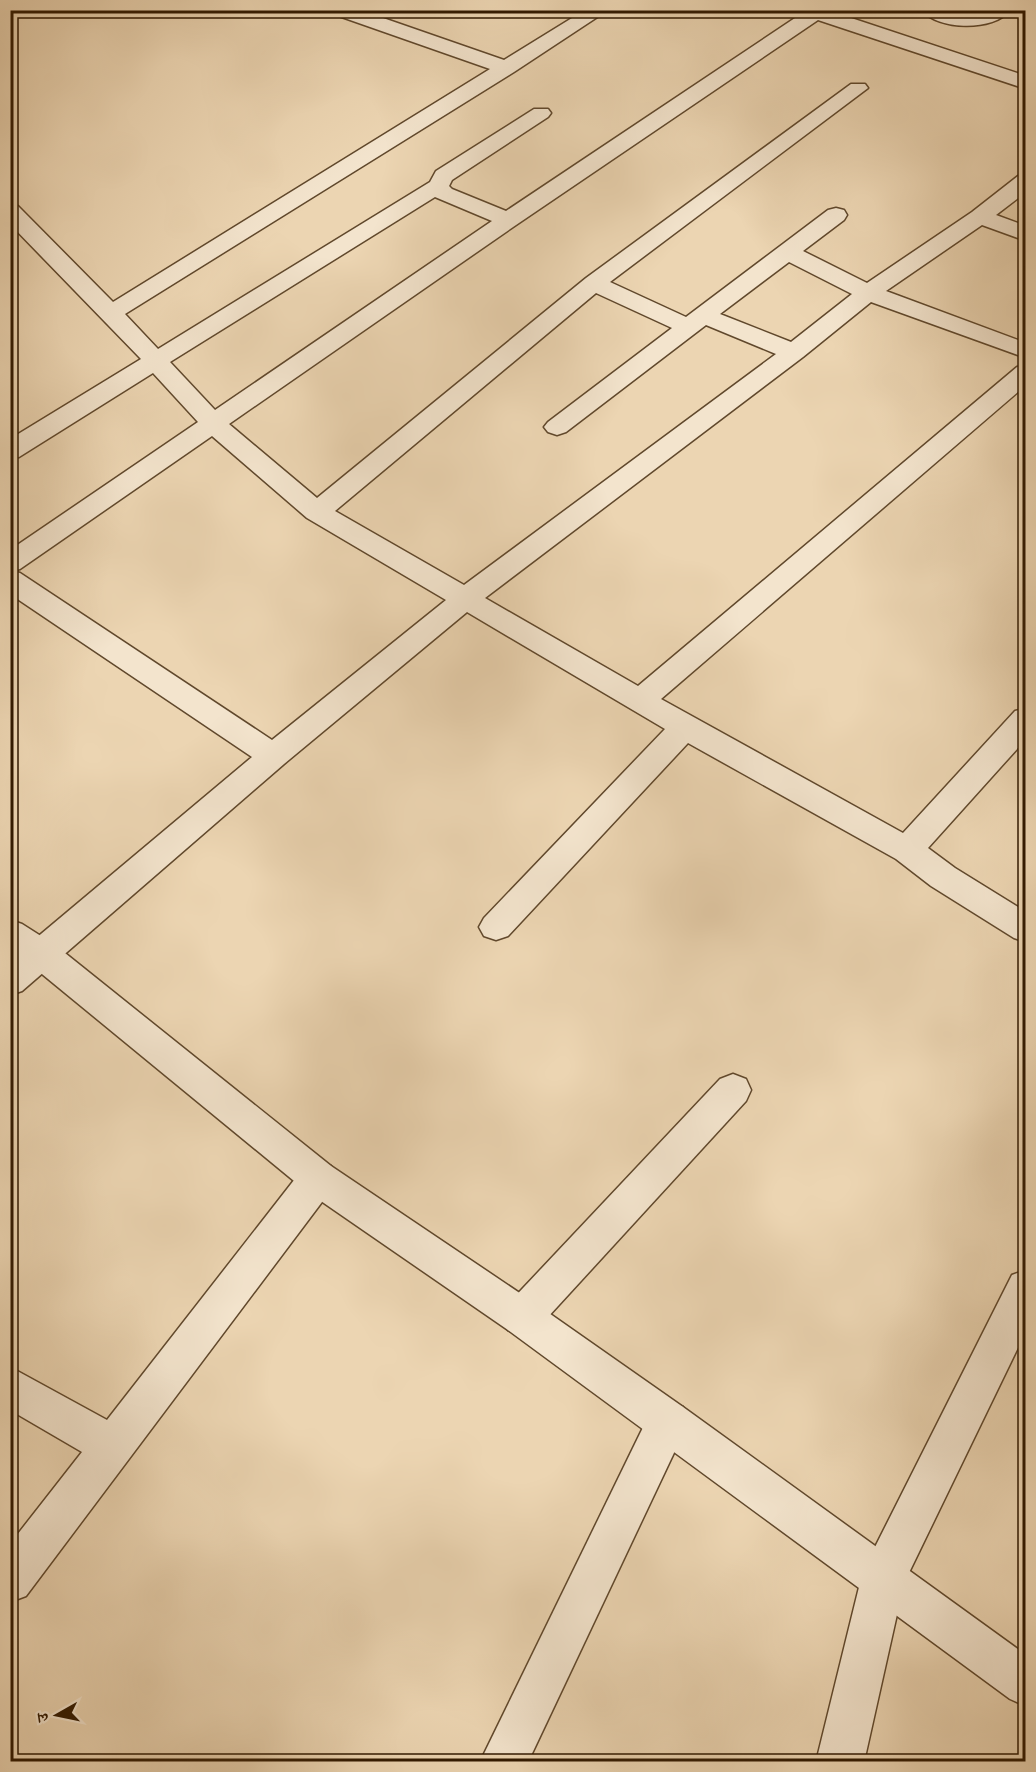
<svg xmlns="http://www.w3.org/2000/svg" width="1036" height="1772" font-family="'IM FELL DW Pica','Noto Serif Devanagari',serif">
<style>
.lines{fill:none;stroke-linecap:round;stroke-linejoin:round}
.minor-casing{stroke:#60482c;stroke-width:3}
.tertiary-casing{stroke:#60482c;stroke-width:3}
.minor{fill:#f3e4cd;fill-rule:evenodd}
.tertiary{fill:#f3e4cd;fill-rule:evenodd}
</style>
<rect width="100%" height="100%" fill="#ecd5b2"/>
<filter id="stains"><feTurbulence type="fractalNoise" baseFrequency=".00333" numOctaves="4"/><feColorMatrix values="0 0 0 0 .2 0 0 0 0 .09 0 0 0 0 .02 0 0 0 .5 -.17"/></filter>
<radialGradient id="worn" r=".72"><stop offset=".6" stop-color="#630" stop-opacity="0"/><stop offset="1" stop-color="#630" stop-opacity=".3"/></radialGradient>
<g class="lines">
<g class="minor-casing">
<g id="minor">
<path d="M 331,10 L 360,10 L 504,60 L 585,10 L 608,10 L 514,72 L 125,314 L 158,349 L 430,182 L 436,171 L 534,109 L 548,109 L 551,113 L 548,117 L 452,180 L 449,186 L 452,189 L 506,211 L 801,14 L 798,10 L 827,10 L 1026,76 L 1026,89 L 818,20 L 516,225 L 229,424 L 317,498 L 586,278 L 851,84 L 865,84 L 868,88 L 610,282 L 686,317 L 828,210 L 836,208 L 844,210 L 847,215 L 844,220 L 803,251 L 867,283 L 972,212 L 1018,176 L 1026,175 L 1026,192 L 996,215 L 1026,226 L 1026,241 L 982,225 L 886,291 L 1026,343 L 1026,358 L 871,302 L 803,357 L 485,598 L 638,686 L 1017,367 L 1026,365 L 1026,385 L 661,699 L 903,833 L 1015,711 L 1026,708 L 1026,739 L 928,848 L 955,868 L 1026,912 L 1026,942 L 1014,938 L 931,886 L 896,859 L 688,743 L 508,936 L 496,940 L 484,936 L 479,927 L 484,918 L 665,729 L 467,612 L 284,764 L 22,991 L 10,995 L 10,960 L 252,757 L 10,594 L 10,550 L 198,422 L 153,373 L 19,457 L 10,459 L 10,439 L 141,359 L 10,224 L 10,205 L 18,206 L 113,302 L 490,69 L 333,14 ZM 435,197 L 492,221 L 215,410 L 170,362 ZM 789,262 L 852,294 L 791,342 L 720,314 ZM 596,293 L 672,328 L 548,422 L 544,427 L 548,432 L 557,435 L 566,432 L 706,325 L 776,354 L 464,585 L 335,511 ZM 212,436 L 307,518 L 446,600 L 272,740 L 20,573 L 12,571 L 20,569 Z"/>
<path d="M 922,10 L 950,10 L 974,15 L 987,10 L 1010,10 C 994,32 937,30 922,10 Z"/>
<path d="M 733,1074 L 746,1079 L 751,1090 L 746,1101 L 536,1330 L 522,1336 L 508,1330 L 502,1317 L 508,1304 L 720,1079 Z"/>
<path d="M 318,1161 L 331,1166 L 337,1178 L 331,1190 L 26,1596 L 10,1602 L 10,1544 L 82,1452 L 10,1410 L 10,1367 L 107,1420 L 305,1166 Z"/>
<path d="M 1026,1270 L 1026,1331 L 904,1583 L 864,1762 L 816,1762 L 861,1579 L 867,1563 L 1012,1275 Z"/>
<path d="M 668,1401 L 683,1407 L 689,1421 L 528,1762 L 480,1762 L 653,1407 Z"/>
</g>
</g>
<g class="tertiary-casing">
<path id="tertiary" d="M 10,920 L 22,924 L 55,945 L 331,1166 L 536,1304 L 683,1407 L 1026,1655 L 1026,1706 L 1010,1699 L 508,1330 L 305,1190 L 31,965 L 10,951 Z"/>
</g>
<use href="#minor" class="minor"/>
<use href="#tertiary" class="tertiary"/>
</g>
<rect width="1036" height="1772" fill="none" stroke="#ecd5b2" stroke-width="36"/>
<rect x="12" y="12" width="1012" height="1748" fill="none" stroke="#311900" stroke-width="3"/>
<rect x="18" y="18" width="1000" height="1736" fill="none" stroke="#311900" stroke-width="1.5"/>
<g transform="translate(57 1715) rotate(261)" stroke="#f3e4cd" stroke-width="4.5" paint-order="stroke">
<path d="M0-4.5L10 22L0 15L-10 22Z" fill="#311900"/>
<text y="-9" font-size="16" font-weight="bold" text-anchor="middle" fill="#311900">उ</text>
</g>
<rect width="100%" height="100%" filter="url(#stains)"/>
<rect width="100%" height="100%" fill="url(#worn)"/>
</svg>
